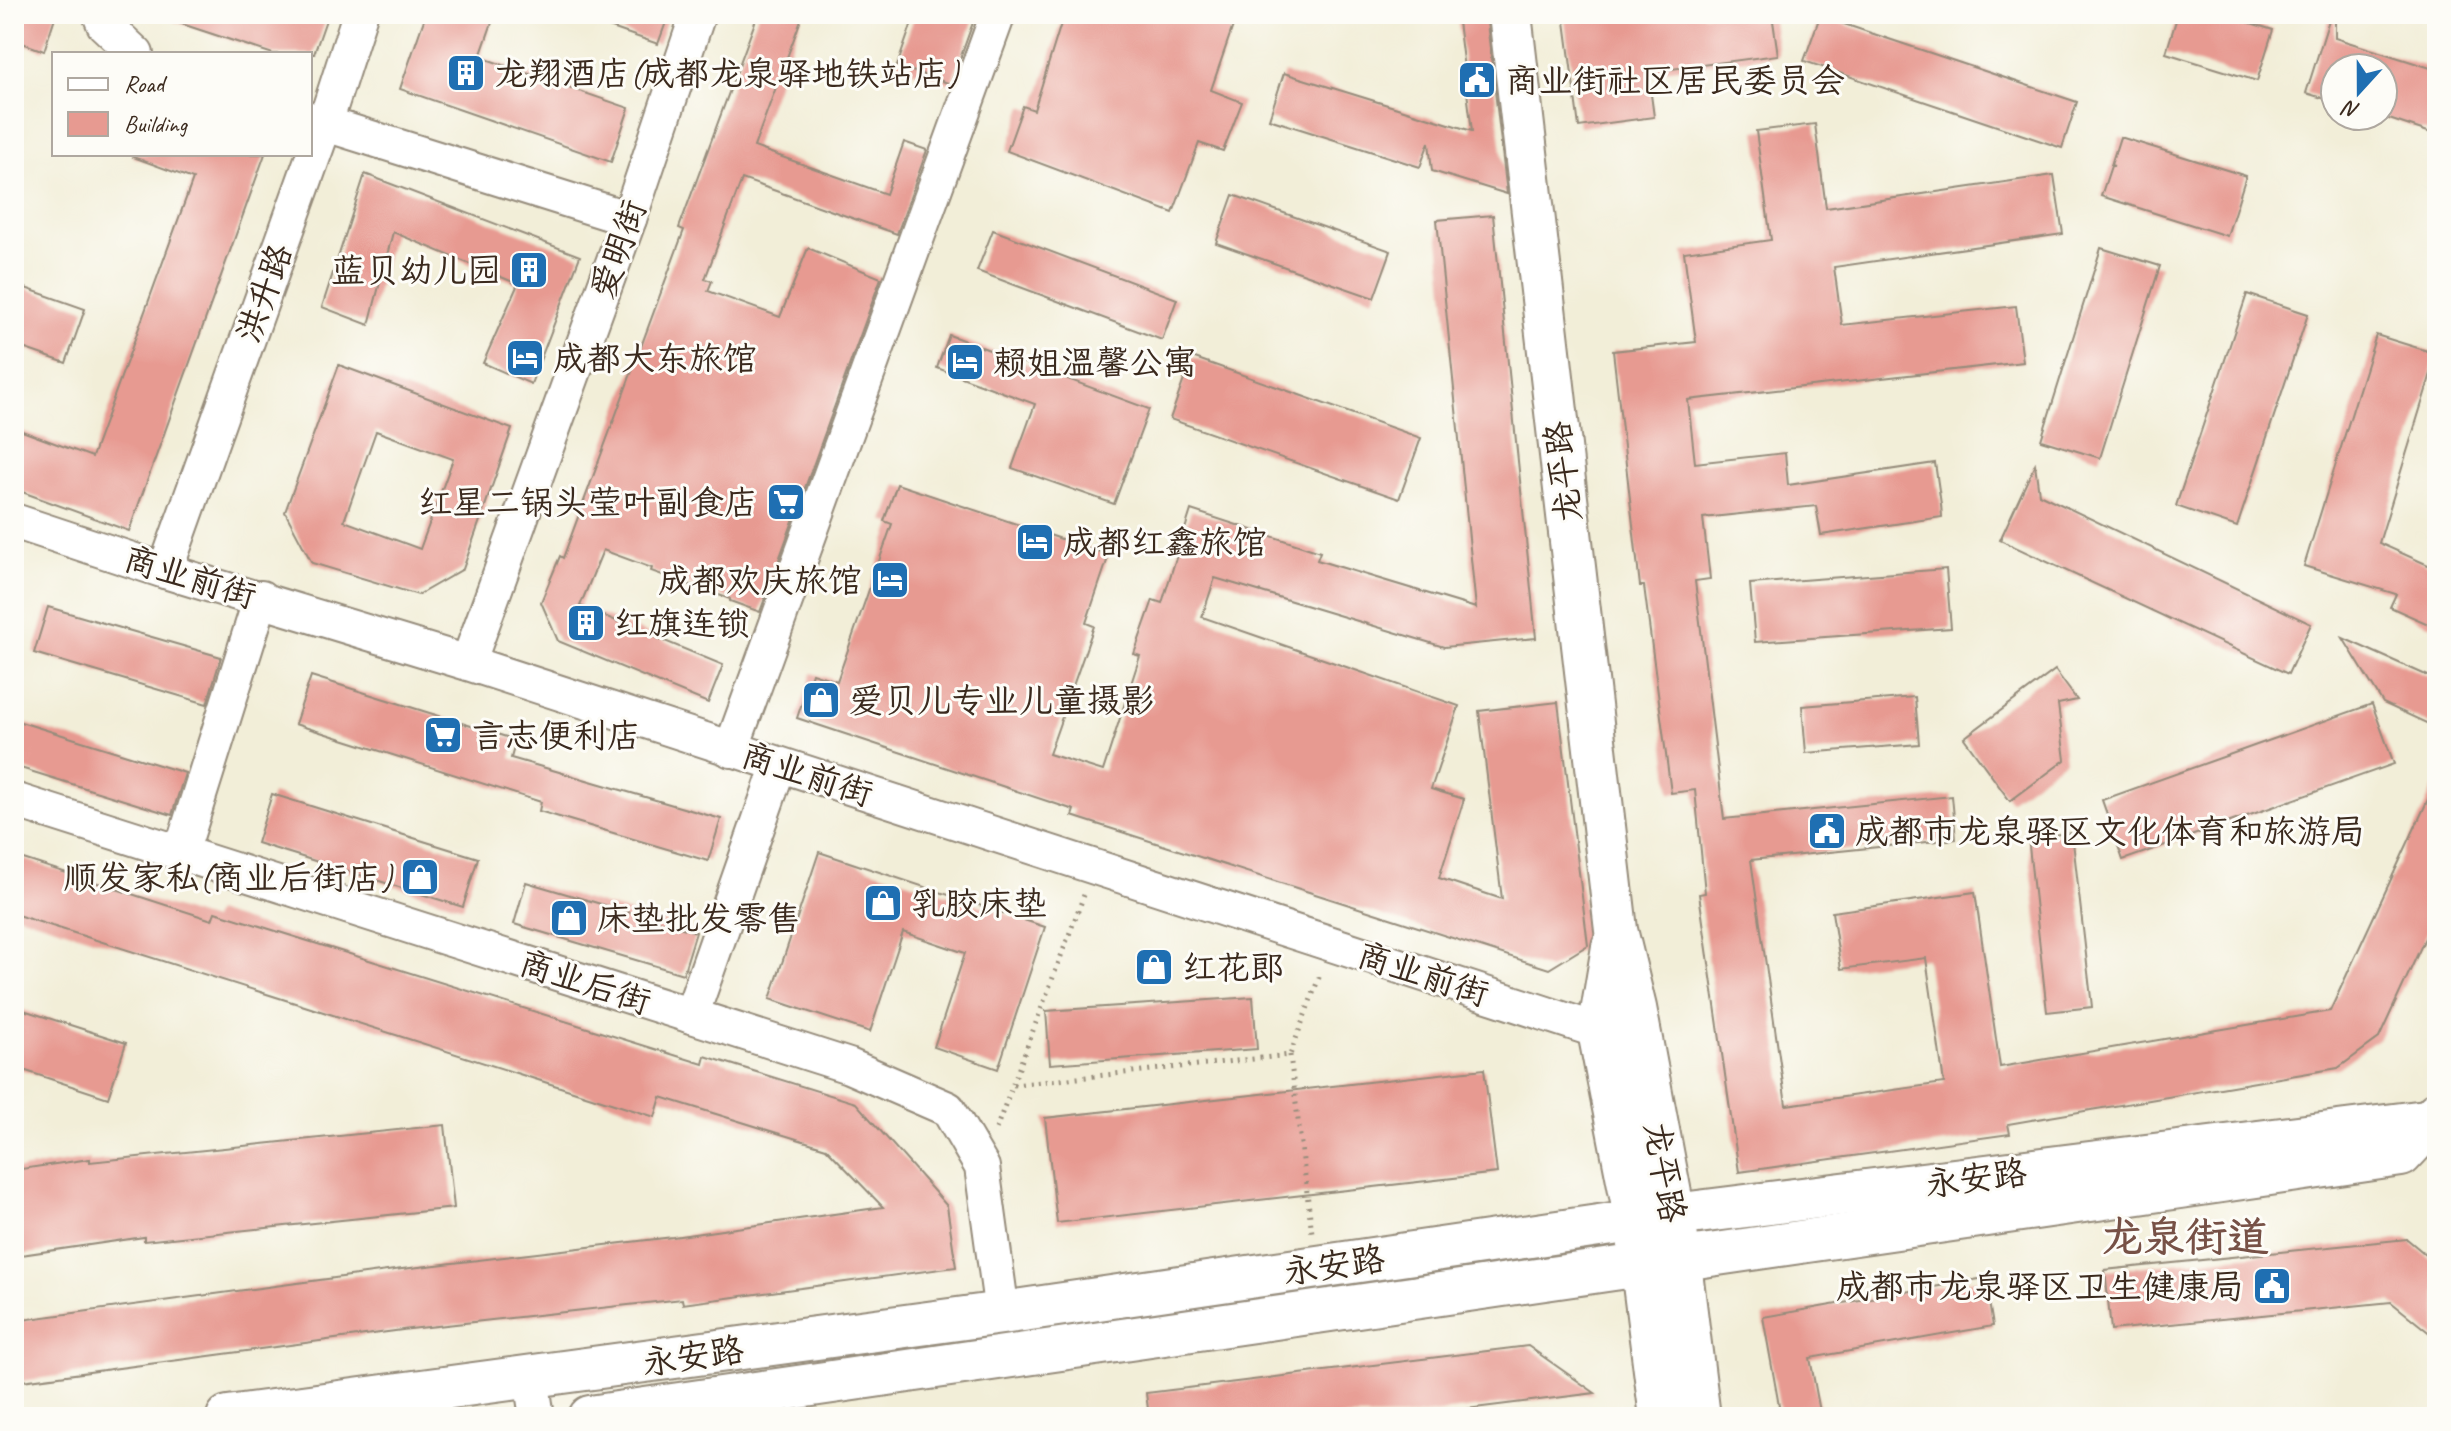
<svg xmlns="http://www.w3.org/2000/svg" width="2451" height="1431" font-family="Caveat,'LXGW WenKai TC',sans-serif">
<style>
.building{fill:#e79a91;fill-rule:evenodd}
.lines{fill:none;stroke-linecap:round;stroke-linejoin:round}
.minor-casing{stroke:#968c7b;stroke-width:38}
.tertiary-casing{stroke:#968c7b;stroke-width:46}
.path{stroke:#968c7b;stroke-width:5;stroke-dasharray:2 6;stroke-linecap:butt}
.minor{stroke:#fff;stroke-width:34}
.tertiary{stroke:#fff;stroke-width:42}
.labels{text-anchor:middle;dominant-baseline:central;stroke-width:6;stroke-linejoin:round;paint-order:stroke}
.poi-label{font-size:34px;fill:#3b2a1e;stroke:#fdfcf7;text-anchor:start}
.street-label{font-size:34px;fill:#3b2a1e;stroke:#fdfcf7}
.district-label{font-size:42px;font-weight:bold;fill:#775146;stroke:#fdfcf7}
</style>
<rect width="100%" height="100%" fill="#fdfcf7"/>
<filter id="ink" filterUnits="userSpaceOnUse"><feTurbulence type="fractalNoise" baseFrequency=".0125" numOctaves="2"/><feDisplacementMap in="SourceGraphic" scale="16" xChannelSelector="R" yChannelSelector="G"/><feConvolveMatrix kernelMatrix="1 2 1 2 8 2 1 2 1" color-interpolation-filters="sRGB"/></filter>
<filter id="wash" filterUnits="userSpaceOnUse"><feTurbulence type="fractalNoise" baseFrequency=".006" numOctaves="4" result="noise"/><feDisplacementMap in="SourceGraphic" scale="32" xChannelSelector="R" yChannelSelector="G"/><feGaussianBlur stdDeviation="1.8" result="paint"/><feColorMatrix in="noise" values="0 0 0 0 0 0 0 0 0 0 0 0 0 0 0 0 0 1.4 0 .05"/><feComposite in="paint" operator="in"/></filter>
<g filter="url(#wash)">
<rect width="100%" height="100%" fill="#f2eed8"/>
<g id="blocks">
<g class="building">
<path d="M 14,14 L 56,14 L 44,51 L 14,40 Z"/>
<path d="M 168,14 L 328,14 L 314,54 L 273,54 L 167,19 Z"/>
<path d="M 426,14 L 495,14 L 480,57 L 629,108 L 611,162 L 400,89 Z"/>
<path d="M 584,14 L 669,14 L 658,44 L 583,18 Z"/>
<path d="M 758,14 L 803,14 L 754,147 L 886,194 L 904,142 L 927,150 L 897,234 L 742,179 L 705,279 L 712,281 L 708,291 L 780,317 L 808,248 L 881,278 L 760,612 L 730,601 L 730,599 L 651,571 L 652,568 L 603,550 L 580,606 L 723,665 L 708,703 L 558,641 L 541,602 L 560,556 L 563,558 L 684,230 L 679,228 Z"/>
<path d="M 915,14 L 976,14 L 951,84 L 897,66 Z"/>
<path d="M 1064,14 L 1237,14 L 1211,90 L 1242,102 L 1223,151 L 1199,143 L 1173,213 L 1007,151 L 1023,106 L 1034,110 Z"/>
<path d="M 1457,14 L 1486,14 L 1507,194 L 1432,171 L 1429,142 L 1420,167 L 1269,119 L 1284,73 L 1472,131 Z"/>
<path d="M 1564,14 L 1772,14 L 1778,55 L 1648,72 L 1654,117 L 1579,127 Z"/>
<path d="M 2178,14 L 2222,14 L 2273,30 L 2257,81 L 2166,53 Z"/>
<path d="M 1820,16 L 2077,102 L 2062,148 L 1804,61 Z"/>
<path d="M 2329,20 L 2335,21 L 2335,38 L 2437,70 L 2437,135 L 2383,117 L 2383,68 L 2335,68 L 2335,102 L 2306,93 Z"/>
<path d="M 1815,124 L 1826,208 L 2054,175 L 2063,234 L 1834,267 L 1842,325 L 2016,306 L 2023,362 L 1688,400 L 1695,463 L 1785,453 L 1788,485 L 1935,463 L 1941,504 L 1942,517 L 1821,535 L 1816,506 L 1703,518 L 1710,579 L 1695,581 L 1724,819 L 1952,796 L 1956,839 L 1751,860 L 1786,1105 L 1944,1083 L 1926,958 L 1841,969 L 1832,912 L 1975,892 L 2000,1067 L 2330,1011 L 2437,780 L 2437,912 L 2379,1038 L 2338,1068 L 2008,1124 L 2010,1134 L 1739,1172 L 1699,894 L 1705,893 L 1695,790 L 1671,793 L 1644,586 L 1640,586 L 1613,351 L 1696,342 L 1684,252 L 1771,240 L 1756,131 Z"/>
<path d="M 2120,137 L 2246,176 L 2227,236 L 2101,196 L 2111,166 L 2114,166 L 2111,165 Z"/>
<path d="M 134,154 L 265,154 L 129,531 L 14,489 L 14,428 L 92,457 L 193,179 L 133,157 Z"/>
<path d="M 365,174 L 580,256 L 531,384 L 483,363 L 518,284 L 393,232 L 369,325 L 322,307 Z"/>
<path d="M 1233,195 L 1391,251 L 1374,298 L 1216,243 Z"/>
<path d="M 1493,215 L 1536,638 L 1444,647 L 1215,578 L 1202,617 L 1459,706 L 1431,789 L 1464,799 L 1439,878 L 1502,899 L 1479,711 L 1558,702 L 1588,945 L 1549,969 L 1072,816 L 1074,810 L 797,718 L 812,673 L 837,681 L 892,524 L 884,521 L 897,484 L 1109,555 L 1086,623 L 1094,626 L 1049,754 L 1103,771 L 1140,656 L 1134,654 L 1153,600 L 1162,603 L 1191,510 L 1320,552 L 1317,560 L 1476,608 L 1437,220 Z"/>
<path d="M 993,230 L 1177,299 L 1162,340 L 977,271 Z"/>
<path d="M 2101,248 L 2160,266 L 2100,458 L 2041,440 Z"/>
<path d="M 14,284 L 85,309 L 66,363 L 14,345 Z"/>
<path d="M 2247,294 L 2308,314 L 2237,527 L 2176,506 Z"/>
<path d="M 949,335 L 1149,409 L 1114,504 L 1012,468 L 1035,404 L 937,368 Z"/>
<path d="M 2376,335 L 2437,354 L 2379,543 L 2437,569 L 2437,628 L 2390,607 L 2396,594 L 2304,566 Z"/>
<path d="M 1192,357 L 1421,438 L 1399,499 L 1170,419 Z"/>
<path d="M 339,365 L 512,429 L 463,569 L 418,595 L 312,563 L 285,512 ZM 376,431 L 453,459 L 420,549 L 344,521 Z"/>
<path d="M 2035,464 L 2039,494 L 2311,624 L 2288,674 L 2000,540 Z"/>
<path d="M 1946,569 L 1951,628 L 1755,642 L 1750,584 Z"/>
<path d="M 48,607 L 221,657 L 207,704 L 34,653 Z"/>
<path d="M 2343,638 L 2437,680 L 2437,728 L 2383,703 Z"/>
<path d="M 2055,670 L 2077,700 L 2058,704 L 2065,760 L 2010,801 L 1964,738 Z"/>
<path d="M 311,676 L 516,740 L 511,758 L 721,819 L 708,861 L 539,811 L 541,802 L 295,724 Z"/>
<path d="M 1915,697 L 1919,744 L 1806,753 L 1802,706 Z"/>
<path d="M 2372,704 L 2394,764 L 2123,860 L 2102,800 Z"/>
<path d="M 14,720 L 185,773 L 172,815 L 14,766 Z"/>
<path d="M 272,794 L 478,858 L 463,907 L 257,843 Z"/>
<path d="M 2072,833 L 2092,1007 L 2047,1012 L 2028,837 Z"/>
<path d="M 819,852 L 1045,927 L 998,1069 L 934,1047 L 965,953 L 903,932 L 870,1032 L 770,999 Z"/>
<path d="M 14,856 L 212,920 L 215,912 L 703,1064 L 705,1056 L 856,1103 L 947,1206 L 956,1267 L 683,1304 L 682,1299 L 410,1329 L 14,1382 L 14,1321 L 402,1269 L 673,1237 L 883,1207 L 826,1148 L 661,1097 L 655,1117 L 14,914 Z"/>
<path d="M 526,882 L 696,932 L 683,974 L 514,924 Z"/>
<path d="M 1253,997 L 1257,1049 L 1050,1064 L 1046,1011 Z"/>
<path d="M 14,1007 L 126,1043 L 108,1098 L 14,1067 Z"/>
<path d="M 1484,1069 L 1497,1173 L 1057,1223 L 1045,1118 Z"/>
<path d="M 445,1125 L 454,1208 L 144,1241 L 144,1237 L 14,1256 L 14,1170 L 90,1159 L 90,1162 Z"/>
<path d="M 2407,1239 L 2437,1264 L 2437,1339 L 2391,1302 L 2111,1330 L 2105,1270 Z"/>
<path d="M 1985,1278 L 1993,1326 L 1810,1358 L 1821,1417 L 1781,1417 L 1763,1317 Z"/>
<path d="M 1528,1346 L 1595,1393 L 1402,1417 L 1149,1417 L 1146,1393 Z"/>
</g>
</g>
</g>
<g filter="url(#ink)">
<use href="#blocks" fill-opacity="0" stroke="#968c7b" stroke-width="2"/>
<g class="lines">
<g class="minor-casing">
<g id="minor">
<path d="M 100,14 L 104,24 L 136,54"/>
<path d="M 310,119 L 629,219"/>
<path d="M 14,521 L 165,571 L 468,663 L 1599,1031"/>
<path d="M 165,571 L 325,123 L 360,14"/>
<path d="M 468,663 L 629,219 L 698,14"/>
<path d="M 731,750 L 998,14"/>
<path d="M 14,800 L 849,1066 L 948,1109 L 982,1167 L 1002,1313"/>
<path d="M 181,853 L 261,598"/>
<path d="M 691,1016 L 779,765"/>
<path d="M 531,1378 L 537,1417"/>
</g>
</g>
<g class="tertiary-casing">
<g id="tertiary">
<path d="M 1510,14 L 1616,930 L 1635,1008 L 1674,1215 L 1699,1417"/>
<path d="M 1613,947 L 1599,1031 L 1636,1221 L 1661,1417"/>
<path d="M 228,1417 L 1002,1313 L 1674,1215 L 2434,1120"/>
<path d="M 590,1417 L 2401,1155 L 2434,1120 L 2437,1113"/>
</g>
</g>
<g class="path">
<path d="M 1290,1055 L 1312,1233"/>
<path d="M 1013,1085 L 1290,1055 L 1321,972"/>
<path d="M 996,1129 L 1084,895"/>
</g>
<use href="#minor" class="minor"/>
<use href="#tertiary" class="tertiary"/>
</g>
</g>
<defs>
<g id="building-square" transform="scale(2)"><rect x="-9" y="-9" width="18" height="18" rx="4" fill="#1f6fb2" stroke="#fdfcf7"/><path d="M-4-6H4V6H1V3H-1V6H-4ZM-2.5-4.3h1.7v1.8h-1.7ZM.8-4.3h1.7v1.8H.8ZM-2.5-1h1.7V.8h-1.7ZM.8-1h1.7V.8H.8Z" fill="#fff"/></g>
<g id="civic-square" transform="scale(2)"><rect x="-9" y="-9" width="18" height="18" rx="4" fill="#1f6fb2" stroke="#fdfcf7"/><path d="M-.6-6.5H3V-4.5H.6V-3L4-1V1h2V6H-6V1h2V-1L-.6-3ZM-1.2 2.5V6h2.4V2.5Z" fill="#fff"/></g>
<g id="hotel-square" transform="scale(2)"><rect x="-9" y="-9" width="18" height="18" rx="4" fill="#1f6fb2" stroke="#fdfcf7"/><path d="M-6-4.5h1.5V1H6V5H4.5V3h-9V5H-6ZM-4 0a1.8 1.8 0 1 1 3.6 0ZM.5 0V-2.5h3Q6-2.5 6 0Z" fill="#fff"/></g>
<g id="supermarket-square" transform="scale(2)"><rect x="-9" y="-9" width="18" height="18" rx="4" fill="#1f6fb2" stroke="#fdfcf7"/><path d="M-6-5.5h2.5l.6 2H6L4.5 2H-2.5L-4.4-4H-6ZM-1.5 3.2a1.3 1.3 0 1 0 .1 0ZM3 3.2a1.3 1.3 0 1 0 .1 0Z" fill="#fff"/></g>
<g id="shop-square" transform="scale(2)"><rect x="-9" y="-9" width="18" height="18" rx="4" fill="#1f6fb2" stroke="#fdfcf7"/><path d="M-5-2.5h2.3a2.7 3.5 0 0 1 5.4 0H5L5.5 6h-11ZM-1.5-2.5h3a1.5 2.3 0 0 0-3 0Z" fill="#fff"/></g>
</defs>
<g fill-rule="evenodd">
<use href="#building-square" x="466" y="73"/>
<use href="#civic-square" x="1477" y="80"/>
<use href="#building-square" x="529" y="270"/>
<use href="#hotel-square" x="525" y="358"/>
<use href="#hotel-square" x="965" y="362"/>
<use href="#supermarket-square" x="786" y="502"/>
<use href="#hotel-square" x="1035" y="542"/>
<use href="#hotel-square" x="890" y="580"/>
<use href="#building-square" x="586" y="623"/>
<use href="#shop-square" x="821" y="700"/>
<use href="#supermarket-square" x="443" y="735"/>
<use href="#civic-square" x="1827" y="831"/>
<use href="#shop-square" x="420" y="877"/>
<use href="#shop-square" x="883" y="903"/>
<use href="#shop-square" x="569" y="918"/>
<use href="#shop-square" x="1154" y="967"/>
<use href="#civic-square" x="2272" y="1286"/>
</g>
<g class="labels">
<g class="poi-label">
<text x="494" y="73">龙翔酒店(成都龙泉驿地铁站店)</text>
<text x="1505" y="80">商业街社区居民委员会</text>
<text x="501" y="270" text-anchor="end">蓝贝幼儿园</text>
<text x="553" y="358">成都大东旅馆</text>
<text x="993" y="362">赖姐温馨公寓</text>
<text x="758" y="502" text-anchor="end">红星二锅头莹叶副食店</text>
<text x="1063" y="542">成都红鑫旅馆</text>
<text x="862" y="580" text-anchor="end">成都欢庆旅馆</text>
<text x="614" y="623">红旗连锁</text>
<text x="849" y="700">爱贝儿专业儿童摄影</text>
<text x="471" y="735">言志便利店</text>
<text x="1855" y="831">成都市龙泉驿区文化体育和旅游局</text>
<text x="392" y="877" text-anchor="end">顺发家私(商业后街店)</text>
<text x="911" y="903">乳胶床垫</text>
<text x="597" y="918">床垫批发零售</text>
<text x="1182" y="967">红花郎</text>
<text x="2244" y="1286" text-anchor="end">成都市龙泉驿区卫生健康局</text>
</g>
<g class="street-label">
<text transform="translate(618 249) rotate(-70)">爱明街</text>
<text transform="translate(264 293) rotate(-70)">洪升路</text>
<text transform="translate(1563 472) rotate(-97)">龙平路</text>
<text transform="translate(190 577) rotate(17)">商业前街</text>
<text transform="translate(807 774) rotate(18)">商业前街</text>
<text transform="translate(1423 974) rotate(18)">商业前街</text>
<text transform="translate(585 982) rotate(18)">商业后街</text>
<text transform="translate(1665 1172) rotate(80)">龙平路</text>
<text transform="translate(1976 1178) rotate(-7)">永安路</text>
<text transform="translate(1334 1265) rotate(-8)">永安路</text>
<text transform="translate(693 1356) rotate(-8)">永安路</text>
</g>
<g class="district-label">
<text x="2185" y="1237">龙泉街道</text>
</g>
</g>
<rect width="2451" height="1431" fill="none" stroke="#fdfcf7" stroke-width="48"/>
<rect x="52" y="52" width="260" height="104" fill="#fdfcf7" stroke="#afa8a0" stroke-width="2"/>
<rect x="68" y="78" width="40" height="12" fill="#ffffff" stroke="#afa8a0" stroke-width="2"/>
<text x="124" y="92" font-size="24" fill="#3b2a1e">Road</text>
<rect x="68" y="112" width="40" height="24" fill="#e79a91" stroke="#afa8a0" stroke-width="2"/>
<text x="124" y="132" font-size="24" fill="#3b2a1e">Building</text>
<g transform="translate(2359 92) rotate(201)"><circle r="38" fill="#fdfcf7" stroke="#afa8a0" stroke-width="2"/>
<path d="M0-6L14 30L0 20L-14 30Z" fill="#1f6fb2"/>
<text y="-12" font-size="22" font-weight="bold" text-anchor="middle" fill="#3b2a1e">N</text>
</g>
</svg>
